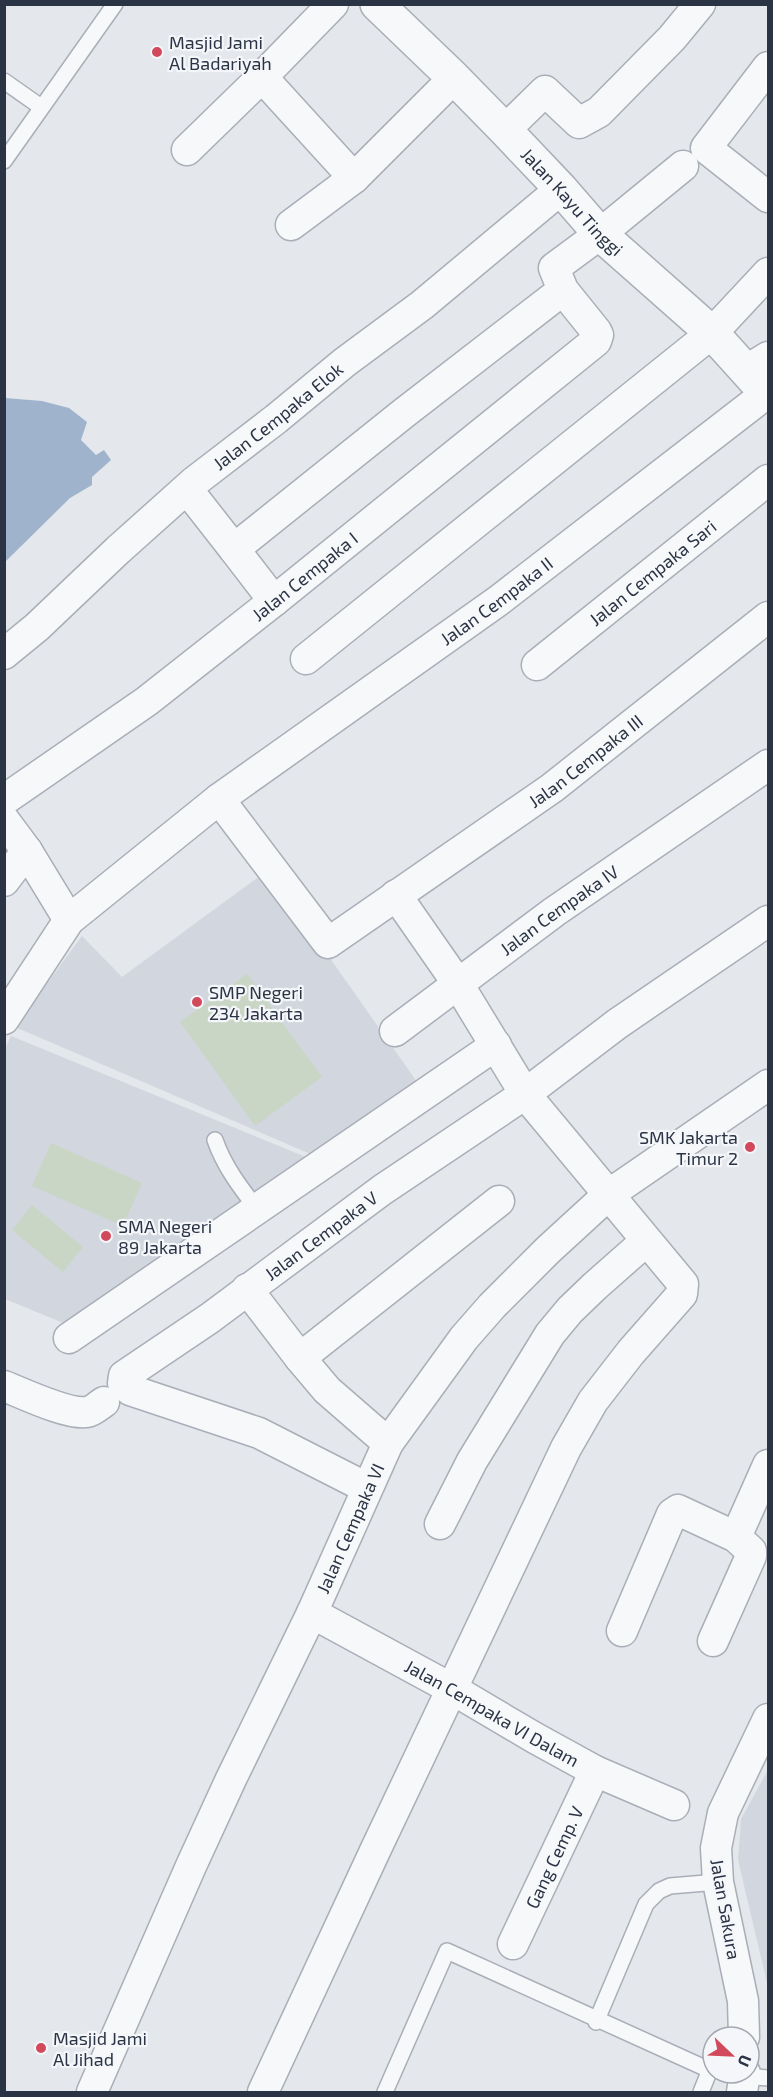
<svg xmlns="http://www.w3.org/2000/svg" width="773" height="2097" font-family="'Exo 2',sans-serif">
<style>
.built{fill:#d2d6de}
.green{fill:#c9d6c5}
.water{fill:#9fb4cc}
.lines{fill:none;stroke-linecap:round;stroke-linejoin:round}
.service-casing{stroke:#a9aeb7;stroke-width:18}
.minor-casing{stroke:#a9aeb7;stroke-width:33}
.tertiary-casing{stroke:#a9aeb7;stroke-width:36}
.service{stroke:#f7f8fa;stroke-width:15}
.minor{stroke:#f7f8fa;stroke-width:30}
.tertiary{stroke:#f7f8fa;stroke-width:33}
.poi-dot{fill:#d1495b;stroke:#f4f6f9;stroke-width:2}
.labels{text-anchor:middle;dominant-baseline:central;stroke-width:4.5;stroke-linejoin:round;paint-order:stroke}
.poi-label{font-size:18px;fill:#2b3445;stroke:#f4f6f9;text-anchor:start}
.street-label{font-size:18px;fill:#2b3445;stroke:#f4f6f9}
</style>
<rect width="100%" height="100%" fill="#e4e7ec"/>
<g class="built">
<path d="M 268,870 L 422,1089 L 322,1159 L 15,1027 L 82,936 L 122,977 Z"/>
<path d="M 11,1036 L 318,1162 L 73,1327 L 5,1299 L 4,1051 Z"/>
<path d="M 768,1770 L 768,1987 L 738,1860 L 741,1819 Z"/>
</g>
<g class="green">
<path d="M 247,974 L 322,1077 L 255,1126 L 180,1022 Z"/>
<path d="M 51,1143 L 142,1183 L 123,1226 L 32,1186 Z"/>
<path d="M 32,1205 L 83,1247 L 63,1272 L 12,1230 Z"/>
</g>
<path class="water" d="M 5,398 L 42,401 L 69,408 L 87,422 L 81,440 L 96,455 L 104,450 L 111,460 L 92,477 L 92,485 L 70,498 L 5,562 Z"/>
<g class="lines">
<g class="service-casing">
<g id="service">
<path d="M 4,81 L 41,107"/>
<path d="M 4,161 L 115,4"/>
<path d="M 215,1140 C 224,1166 240,1187 257,1209"/>
<path d="M 596,2022 L 646,1904 L 659,1891 L 670,1886 L 718,1882"/>
<path d="M 745,2076 L 768,2078"/>
<path d="M 385,2092 L 447,1951 L 705,2068 L 709,2072 L 701,2092"/>
</g>
</g>
<g class="minor-casing">
<g id="minor">
<path d="M 768,67 L 706,148 L 768,197"/>
<path d="M 262,77 L 354,178"/>
<path d="M 505,130 L 545,91 L 579,123 L 599,112 L 672,38 L 700,4"/>
<path d="M 187,150 L 262,77 L 333,4"/>
<path d="M 291,225 L 354,178 L 454,78"/>
<path d="M 747,370 L 768,357"/>
<path d="M 187,489 L 234,549"/>
<path d="M 274,601 L 234,549 L 404,413 L 563,290"/>
<path id="s1" d="M 4,654 L 37,627 L 118,550 L 194,482 L 276,419 L 345,362 L 422,305 L 561,189"/>
<path d="M 306,659 L 712,333 L 768,273"/>
<path id="s2" d="M 537,665 L 768,480"/>
<path id="s3" d="M 219,799 L 328,943 L 552,788 L 768,617"/>
<path id="s4" d="M 4,800 L 147,701 L 274,601 L 596,341 L 598,335 L 596,331 L 563,290 L 554,268 L 600,234 L 683,166"/>
<path d="M 4,820 L 27,851 L 69,920"/>
<path d="M 4,881 L 27,851"/>
<path id="s5" d="M 4,1019 L 69,920 L 219,799 L 498,601 L 767,393"/>
<path id="s6" d="M 395,1031 L 554,912 L 768,765"/>
<path d="M 247,1289 L 300,1358 L 327,1390 L 388,1443"/>
<path d="M 69,1338 L 496,1045"/>
<path d="M 300,1358 L 499,1201"/>
<path d="M 4,1386 C 24,1394 68,1415 87,1412 C 93,1411 99,1405 104,1402"/>
<path id="s7" d="M 367,1488 L 259,1433 L 130,1390 L 123,1383 L 124,1376 L 210,1318 L 382,1190 L 525,1094 L 617,1024 L 768,921"/>
<path d="M 440,1524 L 472,1461 L 550,1334 L 570,1310 L 595,1286 L 646,1241"/>
<path d="M 736,1537 L 768,1465"/>
<path id="s8" d="M 312,1613 L 452,1689 L 535,1738 L 595,1771 L 674,1805"/>
<path d="M 622,1631 L 672,1514 L 678,1510 L 736,1537 L 751,1551 L 751,1556 L 713,1641"/>
<path id="s9" d="M 513,1944 L 595,1771"/>
<path d="M 744,2037 L 743,2001 L 718,1882 L 716,1848 L 723,1813 L 768,1719"/>
<path id="s10" d="M 92,2092 L 191,1866 L 231,1779 L 312,1613 L 388,1443 L 464,1338 L 492,1306 L 548,1250 L 608,1195 L 768,1085"/>
<path d="M 263,2092 L 374,1853 L 566,1448 L 593,1401 L 631,1352 L 682,1294 L 683,1284 L 525,1094 L 458,984 L 396,895"/>
<path d="M 742,2092 L 745,2073"/>
</g>
</g>
<g class="tertiary-casing">
<g id="tertiary">
<path id="s11" d="M 377,4 L 454,78 L 505,130 L 561,189 L 600,234 L 712,333 L 768,395"/>
</g>
</g>
<use href="#service" class="service"/>
<use href="#minor" class="minor"/>
<use href="#tertiary" class="tertiary"/>
</g>
<g class="poi-dot">
<circle cx="157" cy="52" r="6"/>
<circle cx="197" cy="1002" r="6"/>
<circle cx="750" cy="1147" r="6"/>
<circle cx="106" cy="1236" r="6"/>
<circle cx="41" cy="2048" r="6"/>
</g>
<g class="labels">
<g class="poi-label">
<text x="169" y="42">Masjid Jami<tspan x="169" dy="21">Al Badariyah</tspan></text>
<text x="209" y="992">SMP Negeri<tspan x="209" dy="21">234 Jakarta</tspan></text>
<text x="738" y="1137" text-anchor="end">SMK Jakarta<tspan x="738" dy="21">Timur 2</tspan></text>
<text x="118" y="1226">SMA Negeri<tspan x="118" dy="21">89 Jakarta</tspan></text>
<text x="53" y="2038">Masjid Jami<tspan x="53" dy="21">Al Jihad</tspan></text>
</g>
<g class="street-label">
<text stroke="none"><textPath href="#s11" startOffset="278">Jalan Kayu Tinggi</textPath></text>
<text stroke="none"><textPath href="#s1" startOffset="363">Jalan Cempaka Elok</textPath></text>
<text stroke="none"><textPath href="#s2" startOffset="148">Jalan Cempaka Sari</textPath></text>
<text stroke="none"><textPath href="#s4" startOffset="375">Jalan Cempaka I</textPath></text>
<text stroke="none"><textPath href="#s5" startOffset="652">Jalan Cempaka II</textPath></text>
<text stroke="none"><textPath href="#s3" startOffset="496">Jalan Cempaka III</textPath></text>
<text stroke="none"><textPath href="#s6" startOffset="204">Jalan Cempaka IV</textPath></text>
<text stroke="none"><textPath href="#s7" startOffset="516">Jalan Cempaka V</textPath></text>
<text stroke="none"><textPath href="#s10" startOffset="620">Jalan Cempaka VI</textPath></text>
<text stroke="none"><textPath href="#s8" startOffset="206">Jalan Cempaka VI Dalam</textPath></text>
<text stroke="none"><textPath href="#s9" startOffset="96">Gang Cemp. V</textPath></text>
<text transform="translate(726 1909) rotate(80)">Jalan Sakura</text>
</g>
</g>
<rect width="773" height="2097" fill="none" stroke="#2b3445" stroke-width="12"/>
<g transform="translate(731 2055) rotate(113)"><circle r="28" fill="#f4f6f9" stroke="#a4a8b1" stroke-width="1.5"/>
<path d="M0-4.5L10 22L0 15L-10 22Z" fill="#d1495b"/>
<text y="-9" font-size="16" font-weight="bold" text-anchor="middle" fill="#2b3445">U</text>
</g>
</svg>
